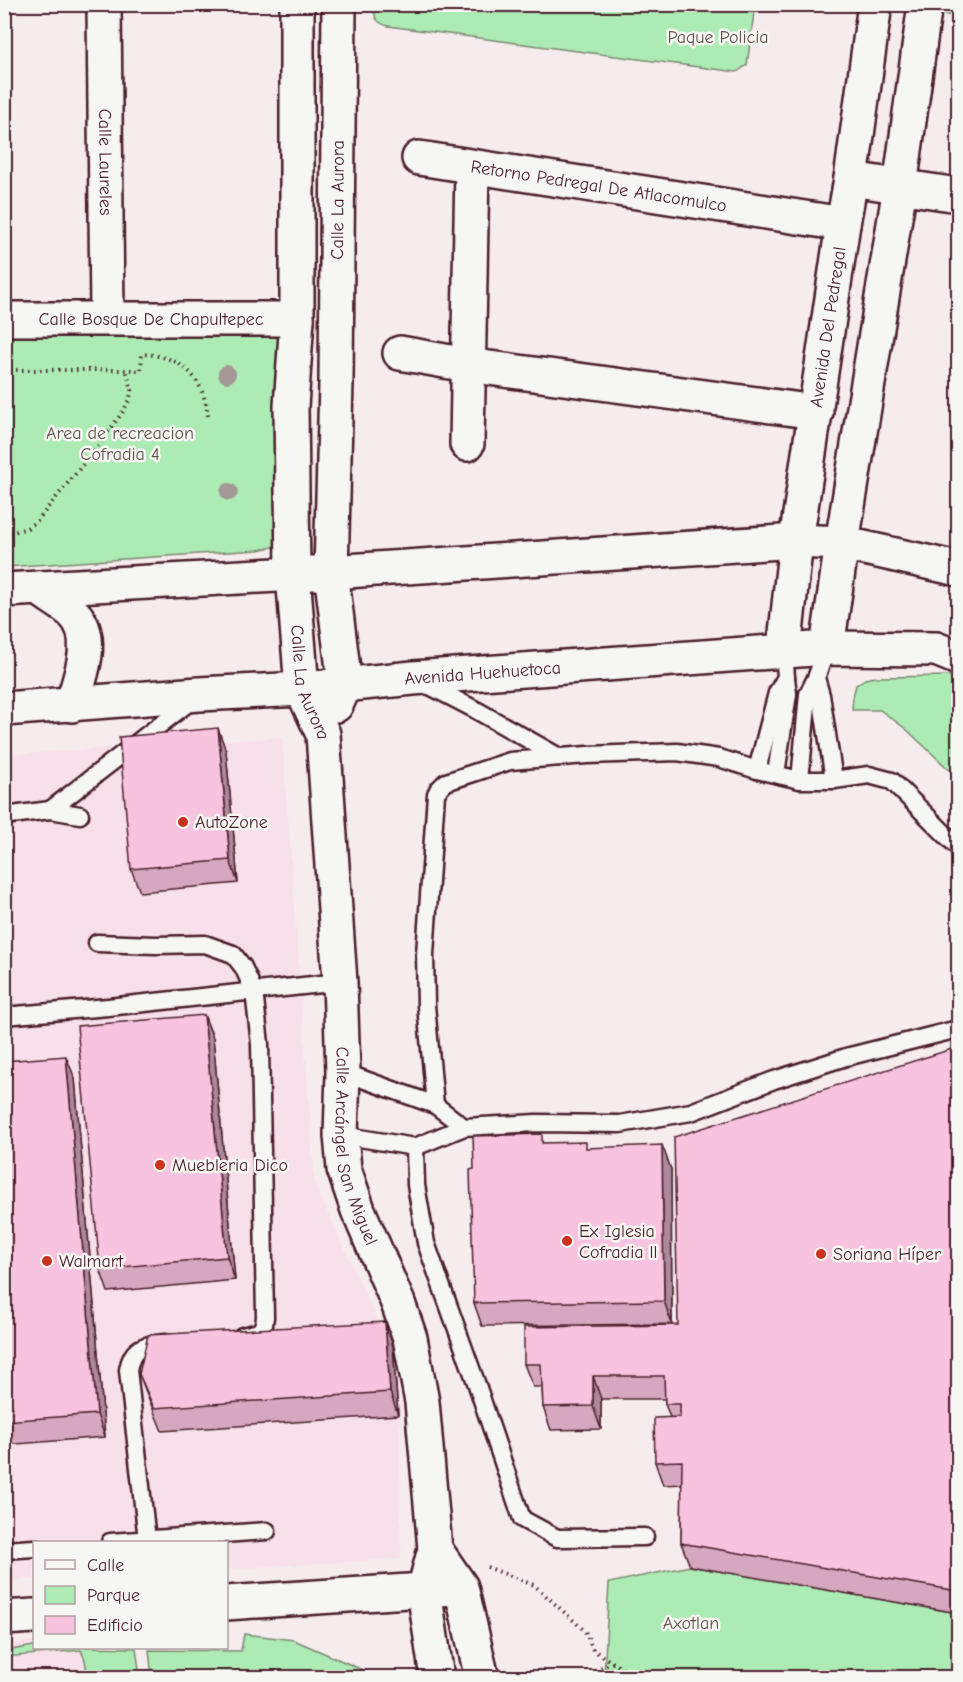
<svg xmlns="http://www.w3.org/2000/svg" width="963" height="1682" font-family="'Comic Neue',sans-serif">
<style>
.built{fill:#f7e0e9}
.green{fill:#acecb4;stroke:#7b8670;stroke-width:1.5}
.lines{fill:none;stroke-linecap:round;stroke-linejoin:round}
.lane-casing{stroke:#4a1f2b;stroke-width:21}
.street-casing{stroke:#4a1f2b;stroke-width:38}
.secondary-casing{stroke:#4a1f2b;stroke-width:38}
.path{stroke:#4a1f2b;stroke-width:4;stroke-dasharray:1.5 4.5;stroke-linecap:butt}
.lane{stroke:#f6f6f2;stroke-width:16}
.street{stroke:#f6f6f2;stroke-width:33}
.secondary{stroke:#f6f6f2;stroke-width:33}
.tree{fill:#a59795}
.wall{fill:#d5a8bf;stroke:#4a1f2b;stroke-width:1.5}
.shaded-wall{fill:#ae889b;stroke:#4a1f2b;stroke-width:1.5}
.building{fill:#f8c3de;stroke:#4a1f2b;stroke-width:1.5}
.poi-dot{fill:#c8321e;stroke:#f6f6f2;stroke-width:2}
.labels{text-anchor:middle;dominant-baseline:central;stroke-width:5;stroke-linejoin:round;paint-order:stroke}
.park-label{font-size:18px;fill:#62524d;stroke:#f6f6f2}
.street-label{font-size:18px;fill:#4a1f2b;stroke:#f6f6f2}
.poi-label{font-size:18px;fill:#4a1f2b;stroke:#f6f6f2;text-anchor:start}
</style>
<rect width="100%" height="100%" fill="#f6ecee"/>
<filter id="ink" filterUnits="userSpaceOnUse"><feTurbulence type="fractalNoise" baseFrequency=".0167" numOctaves="2"/><feDisplacementMap in="SourceGraphic" scale="12" xChannelSelector="R" yChannelSelector="G"/><feConvolveMatrix kernelMatrix="1 2 1 2 8 2 1 2 1" color-interpolation-filters="sRGB"/></filter>
<g filter="url(#ink)">
<g class="built">
<path d="M 282,737 L 315,1185 L 389,1345 L 397,1366 L 400,1376 L 401,1559 L 227,1569 L 226,1542 L 34,1542 L 34,1579 L 5,1581 L 5,755 Z"/>
<path d="M 34,1641 L 34,1648 L 136,1648 L 140,1677 L 5,1677 L 4,1644 Z"/>
</g>
<g class="green">
<path d="M 945,4 L 958,5 L 958,18 L 943,14 Z"/>
<path d="M 374,5 L 374,4 L 755,5 L 747,65 L 737,72 L 388,26 C 375,22 374,17 374,5 Z"/>
<path d="M 284,325 L 284,545 L 258,550 L 5,567 L 5,330 Z"/>
<path d="M 958,676 L 958,778 L 906,729 L 880,710 L 852,710 L 853,697 L 856,685 L 865,679 L 875,677 Z"/>
<path d="M 690,1566 L 958,1613 L 958,1677 L 604,1678 L 609,1583 Z"/>
<path d="M 244,1634 L 294,1640 L 365,1671 L 371,1677 L 152,1677 L 149,1650 L 241,1651 Z"/>
<path d="M 34,1646 L 136,1648 L 140,1677 L 88,1677 L 85,1660 L 81,1650 L 5,1657 L 5,1651 Z"/>
</g>
<g class="lines">
<g class="lane-casing">
<g id="lane">
<path d="M 827,648 L 816,678 L 821,695 L 834,780"/>
<path d="M 422,682 L 476,710 L 559,757"/>
<path d="M 757,770 L 777,693 L 786,677 L 784,651"/>
<path d="M 776,774 L 788,694 L 786,678"/>
<path d="M 800,780 L 808,694 L 816,678"/>
<path d="M 50,810 L 192,700"/>
<path d="M 4,816 L 50,810 L 80,815"/>
<path d="M 97,943 L 156,945 L 205,944 L 233,954 L 243,967 L 254,991 L 260,1044 L 265,1317 L 264,1325 L 259,1332 L 242,1336"/>
<path d="M 4,1016 L 108,1007 L 340,982"/>
<path d="M 343,1072 L 435,1105"/>
<path d="M 464,1127 L 435,1105 L 426,1005 L 425,954 L 436,794 L 438,790 L 446,782 L 510,761 L 587,755 L 677,752 L 719,758 L 757,770 L 800,780 L 834,780 L 869,775 L 892,781 L 958,847"/>
<path d="M 341,1135 L 415,1147 L 464,1127 L 536,1123 L 620,1124 L 691,1112 L 774,1080 L 846,1057 L 958,1029"/>
<path d="M 415,1147 L 416,1185 L 426,1243 L 477,1385 L 522,1519 L 557,1538 L 645,1537"/>
<path d="M 147,1540 L 128,1370 C 132,1346 144,1345 166,1343"/>
<path d="M 110,1542 L 267,1531"/>
<path d="M 4,1550 L 34,1548"/>
</g>
</g>
<g class="street-casing">
<g id="street">
<path id="s1" d="M 104,4 L 107,318"/>
<path id="s2" d="M 419,158 L 843,224"/>
<path d="M 851,179 L 958,195"/>
<path d="M 400,353 L 467,365 L 816,412"/>
<path d="M 467,444 L 472,167"/>
<path d="M 226,1603 L 454,1588"/>
<path d="M 4,1618 L 34,1616"/>
</g>
</g>
<g class="secondary-casing">
<g id="secondary">
<path id="s3" d="M 297,4 L 297,319 L 291,406 L 293,574 L 302,689 L 323,734 L 340,982 L 343,1072 L 341,1135 L 344,1169 L 358,1210 L 398,1303 L 410,1338 L 422,1402 L 435,1549 L 424,1590 L 437,1678"/>
<path id="s4" d="M 4,319 L 297,319"/>
<path d="M 38,588 C 49,596 62,603 72,612 C 98,636 80,677 72,705"/>
<path d="M 4,590 L 331,572 L 796,541 L 842,543 L 958,569"/>
<path d="M 827,648 L 842,543 L 900,187 L 925,4"/>
<path id="s5" d="M 784,651 L 796,541 L 843,224 L 851,179 L 875,4"/>
<path id="s6" d="M 336,705 L 345,685 L 331,572 L 336,383 L 339,4"/>
<path id="s7" d="M 4,709 L 199,694 L 302,689 L 413,678 L 827,648 L 936,649 L 958,658"/>
<path d="M 435,1549 L 461,1587 L 482,1678"/>
</g>
</g>
<g class="path">
<path d="M 4,370 L 141,370 L 142,354 C 182,356 203,376 208,416"/>
<path d="M 4,535 L 27,528 L 37,521 L 94,451 L 122,413 L 129,401 L 132,390 L 126,370"/>
<path d="M 487,1567 L 534,1585 L 585,1631 L 593,1650 L 637,1678"/>
<path d="M 596,1678 L 599,1668 L 613,1663"/>
</g>
<use href="#lane" class="lane"/>
<use href="#street" class="street"/>
<use href="#secondary" class="secondary"/>
</g>
<g class="tree">
<circle cx="227" cy="374" r="9"/>
<circle cx="229" cy="492" r="9"/>
</g>
<g class="wall">
<path d="M 226,751 L 238,883 L 140,892 L 131,869 Z"/>
<path d="M 204,1015 L 213,1038 L 235,1280 L 108,1292 L 100,1269 Z"/>
<path d="M 958,1047 L 958,1613 L 690,1566 L 681,1543 L 682,1484 L 663,1485 L 655,1462 L 670,1417 L 665,1404 L 665,1399 L 601,1399 L 601,1429 L 551,1430 L 543,1407 L 542,1387 L 533,1387 L 524,1364 L 678,1325 Z"/>
<path d="M 4,1061 L 75,1079 L 105,1437 L 4,1445 Z"/>
<path d="M 545,1143 L 588,1148 L 671,1169 L 672,1324 L 482,1326 L 474,1303 L 474,1169 Z"/>
<path d="M 385,1322 L 393,1346 L 398,1415 L 162,1431 L 148,1397 L 139,1374 Z"/>
</g>
<g class="shaded-wall">
<path d="M 218,728 L 226,751 L 238,883 L 230,860 Z"/>
<path d="M 204,1015 L 213,1038 L 235,1280 L 227,1257 Z"/>
<path d="M 66,1056 L 75,1079 L 105,1437 L 97,1414 Z"/>
<path d="M 662,1145 L 671,1169 L 672,1324 L 664,1301 Z"/>
<path d="M 385,1322 L 393,1346 L 398,1415 L 390,1392 Z"/>
<path d="M 593,1376 L 601,1399 L 601,1429 L 593,1406 Z"/>
</g>
<g class="building">
<path d="M 218,728 L 230,860 L 131,869 L 119,737 Z"/>
<path d="M 204,1015 L 227,1257 L 100,1269 L 77,1026 Z"/>
<path d="M 958,1047 L 958,1591 L 681,1543 L 682,1461 L 655,1462 L 654,1418 L 680,1417 L 680,1404 L 665,1404 L 664,1376 L 593,1376 L 593,1406 L 543,1407 L 541,1364 L 524,1364 L 524,1327 L 678,1325 L 674,1137 Z"/>
<path d="M 66,1056 L 97,1414 L 4,1421 L 4,1061 Z"/>
<path d="M 542,1134 L 542,1143 L 586,1142 L 586,1148 L 662,1145 L 664,1301 L 474,1303 L 470,1170 L 474,1169 L 473,1136 Z"/>
<path d="M 385,1322 L 390,1392 L 154,1408 L 139,1374 L 148,1335 Z"/>
</g>
</g>
<g class="poi-dot">
<circle cx="183" cy="822" r="6"/>
<circle cx="160" cy="1165" r="6"/>
<circle cx="567" cy="1241" r="6"/>
<circle cx="821" cy="1254" r="6"/>
<circle cx="47" cy="1261" r="6"/>
</g>
<g class="labels">
<g class="park-label">
<text x="718" y="37">Paque Policia</text>
<text x="120" y="433">Area de recreacion<tspan x="120" dy="21">Cofradia 4</tspan></text>
<text x="691" y="1623">Axotlan</text>
</g>
<g class="street-label">
<text stroke="none"><textPath href="#s1" startOffset="158">Calle Laureles</textPath></text>
<text stroke="none"><textPath href="#s2" startOffset="182">Retorno Pedregal De Atlacomulco</textPath></text>
<text stroke="none"><textPath href="#s6" startOffset="508">Calle La Aurora</textPath></text>
<text stroke="none"><textPath href="#s4" startOffset="147">Calle Bosque De Chapultepec</textPath></text>
<text stroke="none"><textPath href="#s5" startOffset="327">Avenida Del Pedregal</textPath></text>
<text stroke="none"><textPath href="#s3" startOffset="681">Calle La Aurora</textPath></text>
<text stroke="none"><textPath href="#s7" startOffset="480">Avenida Huehuetoca</textPath></text>
<text stroke="none"><textPath href="#s3" startOffset="1150">Calle Arcángel San Miguel</textPath></text>
</g>
<g class="poi-label">
<text x="195" y="822">AutoZone</text>
<text x="172" y="1165">Muebleria Dico</text>
<text x="579" y="1231">Ex Iglesia<tspan x="579" dy="21">Cofradia ll</tspan></text>
<text x="833" y="1254">Soriana Híper</text>
<text x="59" y="1261">Walmart</text>
</g>
</g>
<rect width="963" height="1682" fill="none" stroke="#f6f6f2" stroke-width="24"/>
<rect x="12" y="12" width="939" height="1658" fill="none" stroke="#4a1f2b" stroke-width="2" filter="url(#ink)"/>
<rect x="33" y="1541" width="195" height="108" fill="#f6f6f2" stroke="#b1a0a2" stroke-width="1.5"/>
<rect x="45" y="1560" width="30" height="9" fill="#f6f6f2" stroke="#b1a0a2" stroke-width="1.5"/>
<text x="87" y="1571" font-size="18" fill="#4a1f2b">Calle</text>
<rect x="45" y="1586" width="30" height="18" fill="#acecb4" stroke="#b1a0a2" stroke-width="1.5"/>
<text x="87" y="1601" font-size="18" fill="#4a1f2b">Parque</text>
<rect x="45" y="1616" width="30" height="18" fill="#f8c3de" stroke="#b1a0a2" stroke-width="1.5"/>
<text x="87" y="1631" font-size="18" fill="#4a1f2b">Edificio</text>
</svg>
